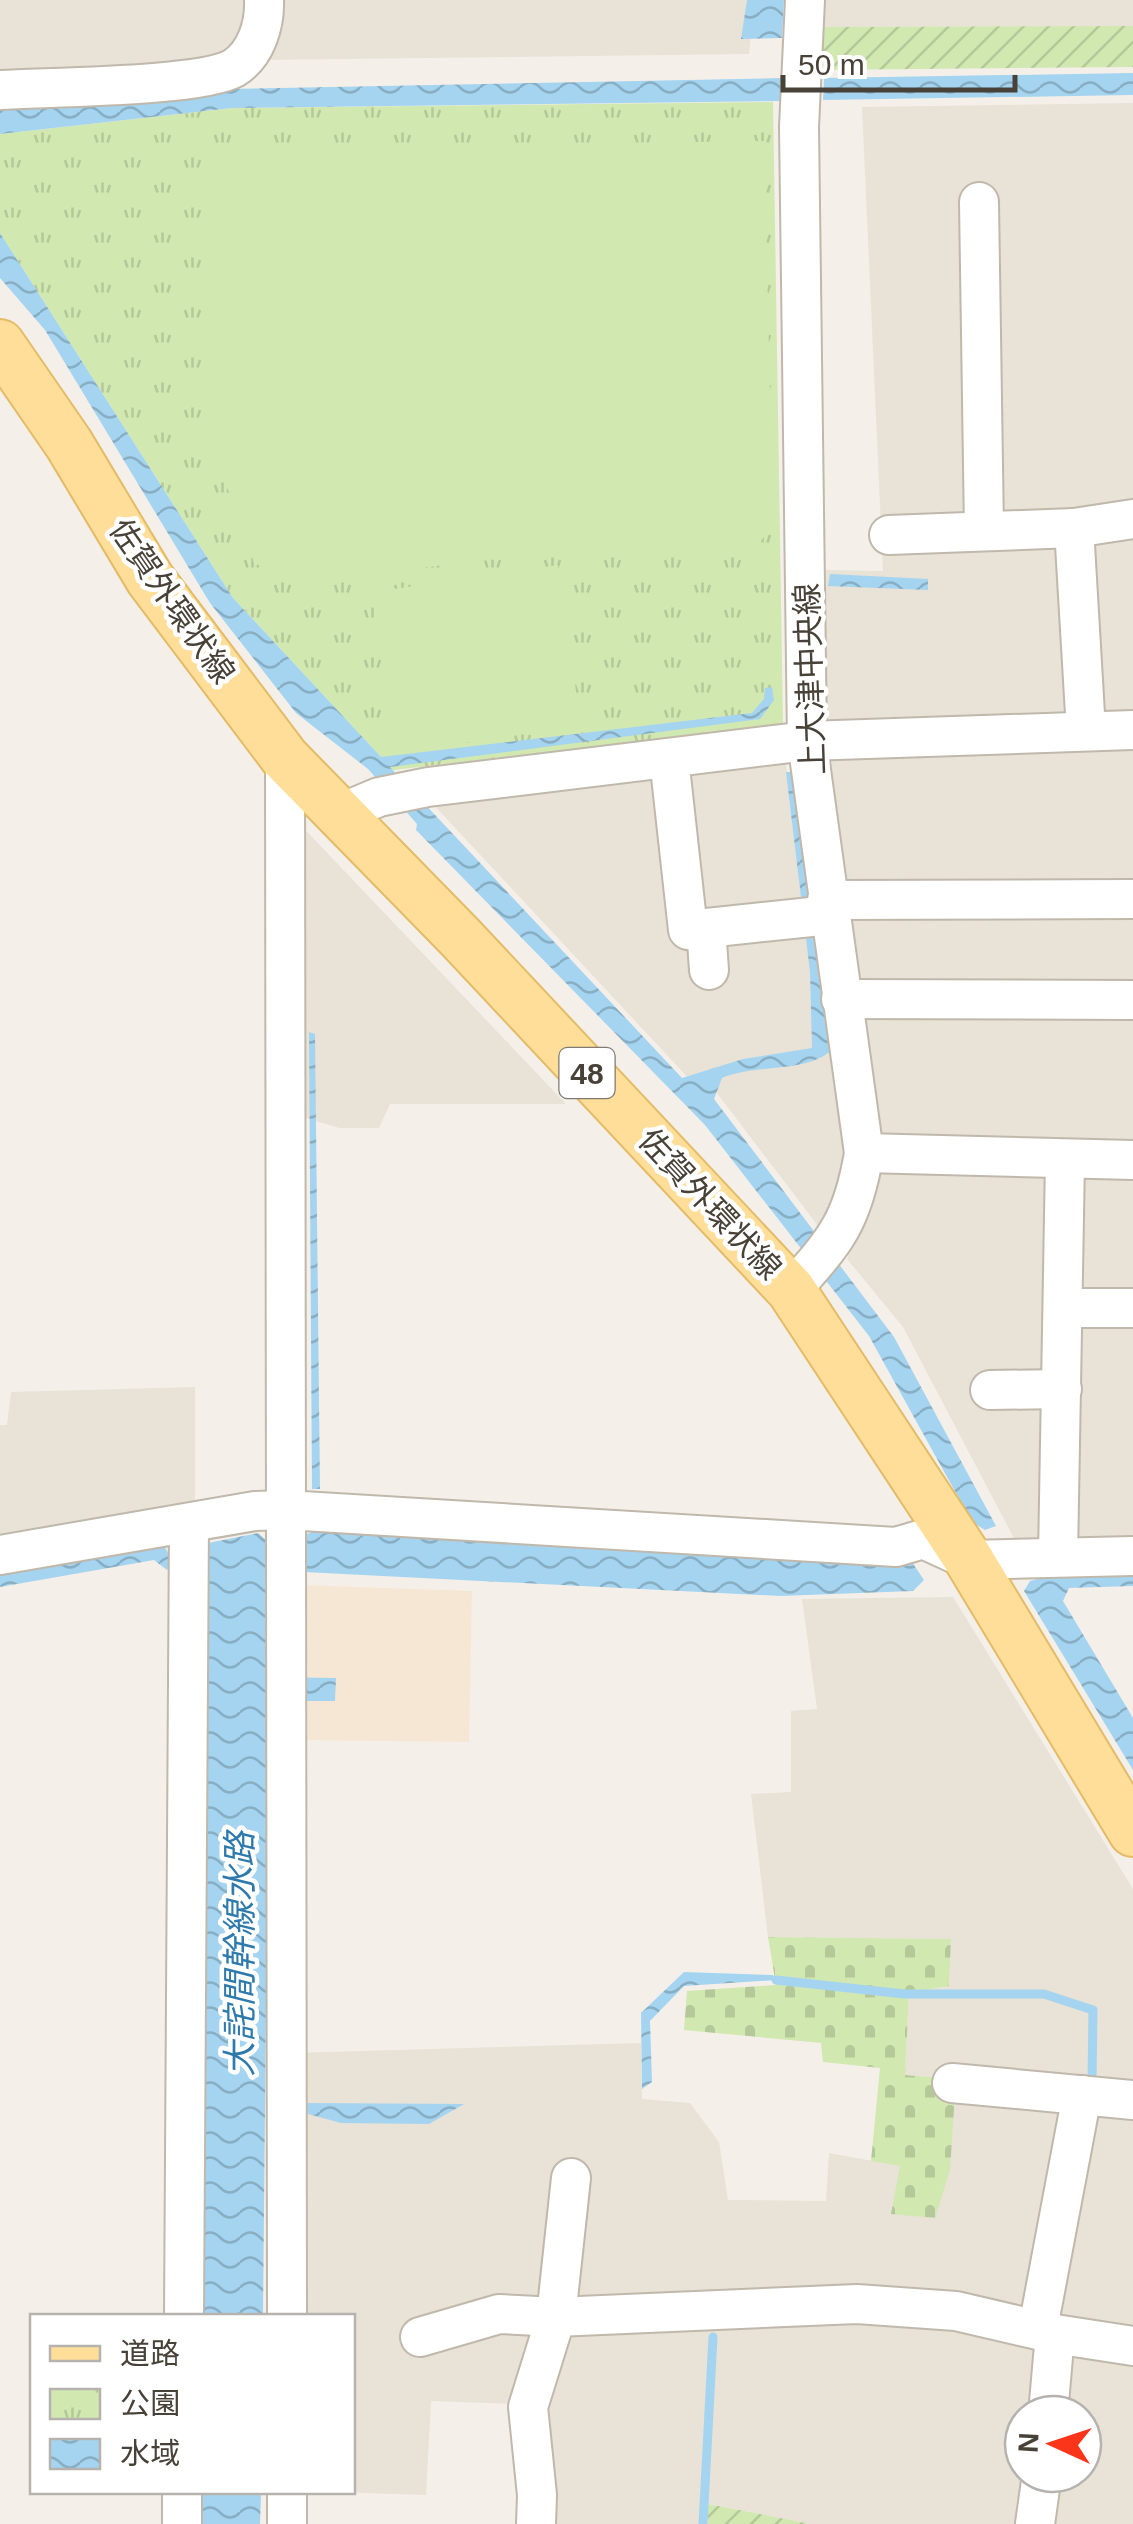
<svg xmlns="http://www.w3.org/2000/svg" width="1133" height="2524" font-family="Arial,'Noto Sans JP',sans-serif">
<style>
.residential{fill:#e8e2d7;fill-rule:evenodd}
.commercial{fill:#f6e7d4}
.cemetery{fill:url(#cemetery-stones)}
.park{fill:url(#park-tufts)}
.garden{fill:url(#garden-furrows)}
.pitch{fill:#d1e8b1}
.water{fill:url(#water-waves)}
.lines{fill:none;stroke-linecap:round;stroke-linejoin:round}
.stream{stroke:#a5d4f1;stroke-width:9}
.minor-casing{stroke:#c0b8ab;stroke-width:42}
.major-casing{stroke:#e4bb67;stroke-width:52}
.minor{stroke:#fff;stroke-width:38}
.major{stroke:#fede98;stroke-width:48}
.labels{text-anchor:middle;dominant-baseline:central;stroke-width:9;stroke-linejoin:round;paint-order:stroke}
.shield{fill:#fff;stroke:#7f7a73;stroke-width:2.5}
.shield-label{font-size:30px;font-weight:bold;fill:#484137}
.street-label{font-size:32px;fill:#484137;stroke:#fff}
.water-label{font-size:35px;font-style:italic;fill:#2e7aad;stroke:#fff}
</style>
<defs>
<pattern id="cemetery-stones" width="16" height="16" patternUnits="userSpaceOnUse" patternTransform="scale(2.5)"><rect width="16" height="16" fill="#d1e8b1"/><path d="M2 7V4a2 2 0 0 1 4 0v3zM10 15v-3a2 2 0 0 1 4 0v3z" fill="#b5c899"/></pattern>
<pattern id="park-tufts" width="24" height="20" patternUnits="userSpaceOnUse" patternTransform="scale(2.5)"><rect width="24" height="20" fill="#d1e8b1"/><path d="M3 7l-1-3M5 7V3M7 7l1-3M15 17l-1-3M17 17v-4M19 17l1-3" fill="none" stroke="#b5c899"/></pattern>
<pattern id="garden-furrows" width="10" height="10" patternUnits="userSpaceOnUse" patternTransform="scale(2.5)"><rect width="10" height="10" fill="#d1e8b1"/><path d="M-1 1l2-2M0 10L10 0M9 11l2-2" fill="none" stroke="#b5c899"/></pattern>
<pattern id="water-waves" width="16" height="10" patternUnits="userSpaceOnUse" patternTransform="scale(2.5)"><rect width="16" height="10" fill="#a5d4f1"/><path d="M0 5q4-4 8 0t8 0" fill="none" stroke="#88aec4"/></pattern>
</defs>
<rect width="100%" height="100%" fill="#f4f0e9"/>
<g class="residential">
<path d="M 0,0 L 754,0 L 749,54 L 257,60 L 0,96 Z"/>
<path d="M 819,0 L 1133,0 L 1133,26 L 818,27 Z"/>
<path d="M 1133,103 L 1133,1541 L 1016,1542 L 903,1327 L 847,1259 L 871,1202 L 823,735 L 823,570 L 883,571 L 862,107 Z"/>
<path d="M 785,757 L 825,1050 L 836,1059 L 846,1143 L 843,1186 L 822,1231 L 710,1084 L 694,1084 L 431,802 Z"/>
<path d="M 294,818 L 566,1104 L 390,1104 L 379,1128 L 339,1128 L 296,1115 Z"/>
<path d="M 195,1387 L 195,1499 L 154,1556 L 0,1582 L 0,1425 L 7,1425 L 11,1392 Z"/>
<path d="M 953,1597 L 1133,1889 L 1133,2524 L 811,2524 L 709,2504 L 708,2524 L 526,2524 L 517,2404 L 431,2401 L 426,2495 L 334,2492 L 352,2492 L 352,2316 L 293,2316 L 293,2053 L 641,2043 L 642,2099 L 690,2103 L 719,2142 L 728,2200 L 826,2201 L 829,2153 L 900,2166 L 955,2079 L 905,2075 L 909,1993 L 949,1986 L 951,1939 L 768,1937 L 751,1794 L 791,1792 L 791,1711 L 817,1709 L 802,1599 ZM 1023,2414 L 1083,2414 L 1083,2474 L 1023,2474 Z"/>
</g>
<path class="commercial" d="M 301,1585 L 472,1591 L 469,1742 L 295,1740 Z"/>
<path class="cemetery" d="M 768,1937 L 951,1939 L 949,1986 L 909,1993 L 905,2075 L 956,2079 L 950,2170 L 935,2218 L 891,2214 L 900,2166 L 871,2161 L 880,2068 L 823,2062 L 821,2043 L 684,2030 L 687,1991 L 776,1985 Z"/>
<path class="park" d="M 773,102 L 783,725 L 393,770 L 233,598 L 0,233 L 0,134 L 232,108 Z"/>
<g class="garden">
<path d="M 1133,26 L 1133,67 L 819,70 L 818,27 Z"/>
<path d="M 708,2504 L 811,2524 L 708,2524 Z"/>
</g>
<g class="pitch">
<path d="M 764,141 L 773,523 L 755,550 L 551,553 L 294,582 L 254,563 L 213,447 L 204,186 L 240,148 Z"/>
<path d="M 558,565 L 581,726 L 395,753 L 373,592 Z"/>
</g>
<g class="water">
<path d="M 747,0 L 784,0 L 782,38 L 741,39 Z"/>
<path d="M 1133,73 L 1133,95 L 823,100 L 824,78 Z"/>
<path d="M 783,78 L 782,101 L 232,108 L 0,134 L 0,108 L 228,89 Z"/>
<path d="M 0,233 L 233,598 L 381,757 L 752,713 L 764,699 L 765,688 L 772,687 L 774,700 L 760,719 L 390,767 L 682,1078 L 743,1059 L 812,1048 L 810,972 L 786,772 L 794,772 L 830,1052 C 801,1073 756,1064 722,1078 L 714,1099 L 894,1337 L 996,1526 L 985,1530 L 972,1522 L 869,1336 L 705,1125 L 416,830 L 417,824 L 368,769 L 296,713 L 210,603 L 45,330 L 0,278 Z"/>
<path d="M 830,574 L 928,579 L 928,590 L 828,586 Z"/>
<path d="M 309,1032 L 315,1034 L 320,1489 L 312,1489 Z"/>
<path d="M 317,1530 L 910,1559 L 924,1580 L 913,1591 L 780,1596 L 304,1572 L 305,1535 Z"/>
<path d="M 258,1533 L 266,1540 L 270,1677 L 336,1678 L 335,1701 L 269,1701 L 263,2316 L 204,2316 L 208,1543 Z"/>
<path d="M 164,1546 L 173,1561 L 167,1570 L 154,1560 L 0,1587 L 0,1574 Z"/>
<path d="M 1133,1572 L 1133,1586 L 1069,1588 L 1063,1601 L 1133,1718 L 1133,1770 L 1024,1591 L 1030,1581 L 1058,1573 Z"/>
<path d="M 684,1972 L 773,1975 L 776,1980 L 684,1986 L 650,2021 L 652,2082 L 642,2089 L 641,2013 Z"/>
<path d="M 306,2103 L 464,2104 L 429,2124 L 341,2123 L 308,2114 Z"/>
<path d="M 203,2492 L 261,2492 L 260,2524 L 203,2524 Z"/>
</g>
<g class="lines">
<g class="stream">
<path d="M 776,1980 L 904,1994 L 1044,1994 L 1093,2010 L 1092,2084"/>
<path d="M 703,2524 L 713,2337"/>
</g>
<g class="minor-casing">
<g id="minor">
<path d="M 0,90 C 47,87 201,87 234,68 C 256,54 265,25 264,0"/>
<path d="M 979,202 L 984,531"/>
<path d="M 889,535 L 1074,528"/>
<path d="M 1086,731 L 1074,528 L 1133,519"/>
<path d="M 285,758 L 287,2316"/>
<path d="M 669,758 L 688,930 L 830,915"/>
<path d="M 341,813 L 379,797 L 428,787 L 807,741 L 1133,730"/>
<path d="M 827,900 L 1133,899"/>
<path d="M 706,928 L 709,970"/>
<path d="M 841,999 L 1133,1000"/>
<path d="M 864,1153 L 1133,1160"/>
<path d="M 791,1290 C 836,1241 853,1220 864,1153 L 807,741 L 799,127 L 805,0"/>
<path d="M 1064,1308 L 1133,1308"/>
<path d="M 990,1390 L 1062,1389"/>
<path d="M 0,1555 L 255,1511 L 286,1510 L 896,1547 L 923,1539 L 969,1560 L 1133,1556"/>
<path d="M 1058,1557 L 1065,1159"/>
<path d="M 952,2083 L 1133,2100"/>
<path d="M 184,2316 L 189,1523"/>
<path d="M 1038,2328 L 1082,2095"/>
<path d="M 420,2337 L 499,2314 L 556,2317 L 571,2178"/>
<path d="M 1048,2414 L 1055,2334"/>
<path d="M 287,2492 L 287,2524"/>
<path d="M 182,2524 L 182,2492"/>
<path d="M 536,2524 L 537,2495 L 528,2407 L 556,2317 L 857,2304 L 956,2311 L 1055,2334 L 1133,2346"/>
<path d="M 1035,2524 L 1042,2474"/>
</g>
</g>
<g class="major-casing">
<path id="major" d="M 0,344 L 69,444 L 150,579 L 285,758 L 460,937 L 791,1290 L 969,1560 L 1133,1832"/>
</g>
<use href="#minor" class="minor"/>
<use href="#major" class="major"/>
</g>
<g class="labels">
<rect class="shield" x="559.5" y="1048" width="55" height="50" rx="8"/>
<g class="shield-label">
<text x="587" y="1073">48</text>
</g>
<g class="street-label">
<text transform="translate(172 601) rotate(55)">佐賀外環状線</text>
<text transform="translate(810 679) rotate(-92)">上大津中央線</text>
<text transform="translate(710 1204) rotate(47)">佐賀外環状線</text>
</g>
<g class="water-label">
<text transform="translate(239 1954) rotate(-90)">大詫間幹線水路</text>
</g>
</g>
<rect x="30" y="2314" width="325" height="180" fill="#ffffff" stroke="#b6b3af" stroke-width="2.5"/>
<rect x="50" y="2346" width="50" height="15" fill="#fede98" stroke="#b6b3af" stroke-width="2.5"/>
<text x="120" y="2364" font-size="30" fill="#484137">道路</text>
<rect x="50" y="2389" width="50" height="30" fill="url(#park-tufts)" stroke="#b6b3af" stroke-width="2.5"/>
<text x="120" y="2414" font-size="30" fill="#484137">公園</text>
<rect x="50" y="2439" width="50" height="30" fill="url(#water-waves)" stroke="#b6b3af" stroke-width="2.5"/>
<text x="120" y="2464" font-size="30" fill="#484137">水域</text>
<g transform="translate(1053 2444) rotate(273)"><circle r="48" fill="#ffffff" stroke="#b6b3af" stroke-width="2.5"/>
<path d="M0-8L18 38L0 25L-18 38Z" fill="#fa351a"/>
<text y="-15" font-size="28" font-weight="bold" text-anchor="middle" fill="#484137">N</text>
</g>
<path d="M783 75v15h232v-15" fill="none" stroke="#484137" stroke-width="5"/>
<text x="798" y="75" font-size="30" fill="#484137" stroke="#ffffff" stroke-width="8" paint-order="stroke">50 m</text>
</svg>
